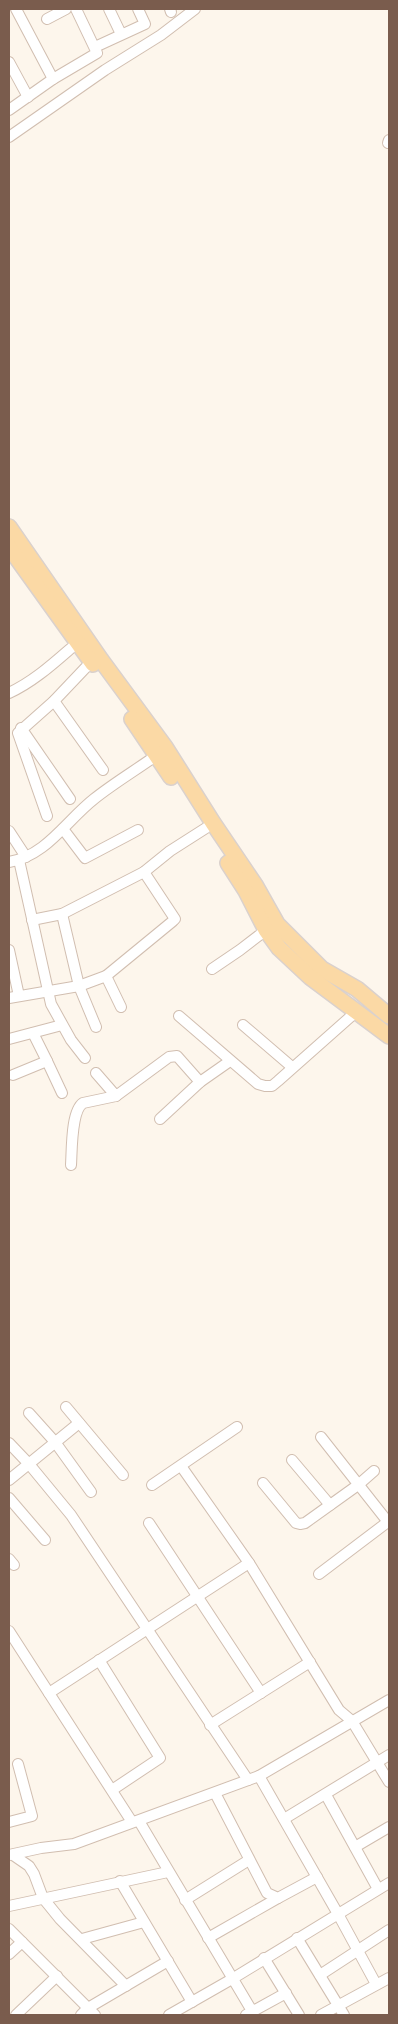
<svg xmlns="http://www.w3.org/2000/svg" width="398" height="2024" font-family="'IBM Plex Sans',sans-serif">
<style>
.lines{fill:none;stroke-linecap:round;stroke-linejoin:round}
.street-casing{stroke:#d1beb0;stroke-width:12}
.primary-casing{stroke:#dad1cd;stroke-width:18}
.street{stroke:#fff;stroke-width:10}
.primary{stroke:#fbd9a5;stroke-width:15}
</style>
<rect width="100%" height="100%" fill="#fdf6ec"/>
<g class="lines">
<g class="street-casing">
<g id="street">
<path d="M 16,9 L 53,79"/>
<path d="M 109,9 L 121,34"/>
<path d="M 170,9 L 171,12"/>
<path d="M 47,19 L 66,9"/>
<path d="M 95,47 L 145,24 L 138,9"/>
<path d="M 9,62 L 28,97"/>
<path d="M 9,110 L 53,79 L 97,53 L 76,9"/>
<path d="M 9,137 L 105,70 L 161,35 L 195,9"/>
<path d="M 388,143 L 389,140"/>
<path d="M 9,693 C 35,681 56,661 77,643"/>
<path d="M 54,701 L 103,770"/>
<path d="M 21,728 L 70,799"/>
<path d="M 47,816 L 18,733 L 54,701 L 91,662"/>
<path d="M 63,829 L 85,858 L 138,830"/>
<path d="M 9,831 L 26,857"/>
<path d="M 19,860 L 51,1004 L 71,1040 L 85,1058"/>
<path d="M 9,862 C 46,856 66,821 94,799 C 114,783 136,770 157,755"/>
<path d="M 144,872 L 175,919"/>
<path d="M 62,914 L 144,872 L 170,851 L 206,828"/>
<path d="M 32,920 L 62,914 L 79,986 L 96,1027"/>
<path d="M 9,950 L 19,996"/>
<path d="M 212,969 L 240,950 L 266,930"/>
<path d="M 106,976 L 173,921"/>
<path d="M 9,998 L 79,986 L 106,976 L 121,1007"/>
<path d="M 179,1016 L 258,1084 L 265,1086 L 272,1086 L 278,1081 L 357,1011"/>
<path d="M 243,1025 L 292,1067"/>
<path d="M 9,1039 L 62,1025"/>
<path d="M 47,1061 L 62,1093"/>
<path d="M 96,1073 L 116,1096 L 169,1057 L 177,1056 L 200,1082"/>
<path d="M 13,1075 L 47,1061 L 33,1033"/>
<path d="M 160,1119 L 200,1082 L 230,1061"/>
<path d="M 71,1165 C 72,1150 71,1111 83,1103 L 116,1096"/>
<path d="M 66,1407 L 123,1475"/>
<path d="M 29,1413 L 55,1442 L 91,1492"/>
<path d="M 321,1437 L 388,1522"/>
<path d="M 9,1443 L 29,1464 L 71,1515 L 248,1780"/>
<path d="M 292,1460 L 330,1505"/>
<path d="M 181,1466 L 249,1563 L 339,1710 L 352,1721 L 389,1782"/>
<path d="M 9,1480 L 79,1423"/>
<path d="M 263,1483 L 296,1523 L 300,1524 L 305,1523 L 358,1485 L 374,1471"/>
<path d="M 152,1485 L 237,1427"/>
<path d="M 9,1498 L 45,1540"/>
<path d="M 149,1523 L 261,1693"/>
<path d="M 9,1559 L 14,1565"/>
<path d="M 319,1574 L 389,1521"/>
<path d="M 9,1631 L 132,1822"/>
<path d="M 99,1660 L 160,1758 L 112,1790"/>
<path d="M 49,1693 L 249,1563"/>
<path d="M 210,1725 L 310,1662"/>
<path d="M 259,1776 L 338,1914 L 376,1984"/>
<path d="M 215,1793 L 267,1893 L 278,1898 L 317,1877"/>
<path d="M 326,1795 L 378,1889"/>
<path d="M 284,1819 L 389,1755"/>
<path d="M 139,1821 L 252,2011"/>
<path d="M 9,1822 L 32,1816 L 18,1764"/>
<path d="M 355,1847 L 389,1827"/>
<path d="M 9,1855 L 41,1848 L 74,1844 L 259,1776 L 389,1700"/>
<path d="M 13,1855 L 29,1866 L 34,1874 L 43,1898 L 60,1919 L 126,1986"/>
<path d="M 120,1881 L 192,2002"/>
<path d="M 185,1900 L 249,1860"/>
<path d="M 9,1906 L 168,1872"/>
<path d="M 9,1929 L 95,2015"/>
<path d="M 208,1938 L 278,1898"/>
<path d="M 297,1938 L 344,2015"/>
<path d="M 82,1939 L 144,1922"/>
<path d="M 9,1954 L 22,1942"/>
<path d="M 264,1958 L 299,2015"/>
<path d="M 320,1975 L 389,1930"/>
<path d="M 16,2015 L 57,1976"/>
<path d="M 81,2015 L 88,2008 L 168,1961"/>
<path d="M 169,2015 L 232,1979 L 389,1883"/>
<path d="M 246,2015 L 286,1993"/>
<path d="M 321,2015 L 389,1978"/>
</g>
</g>
<g class="primary-casing">
<g id="primary">
<path d="M 9,527 L 101,660 L 165,747 L 213,823 L 255,885 L 277,924 L 322,969 L 357,989 L 389,1016"/>
<path d="M 9,547 L 93,664"/>
<path d="M 132,719 L 171,777"/>
<path d="M 228,863 L 246,891 L 266,930 L 279,948 L 310,977 L 389,1036"/>
</g>
</g>
<use href="#street" class="street"/>
<use href="#primary" class="primary"/>
</g>
<rect width="398" height="2024" fill="none" stroke="#7a5c4d" stroke-width="20"/>
</svg>
